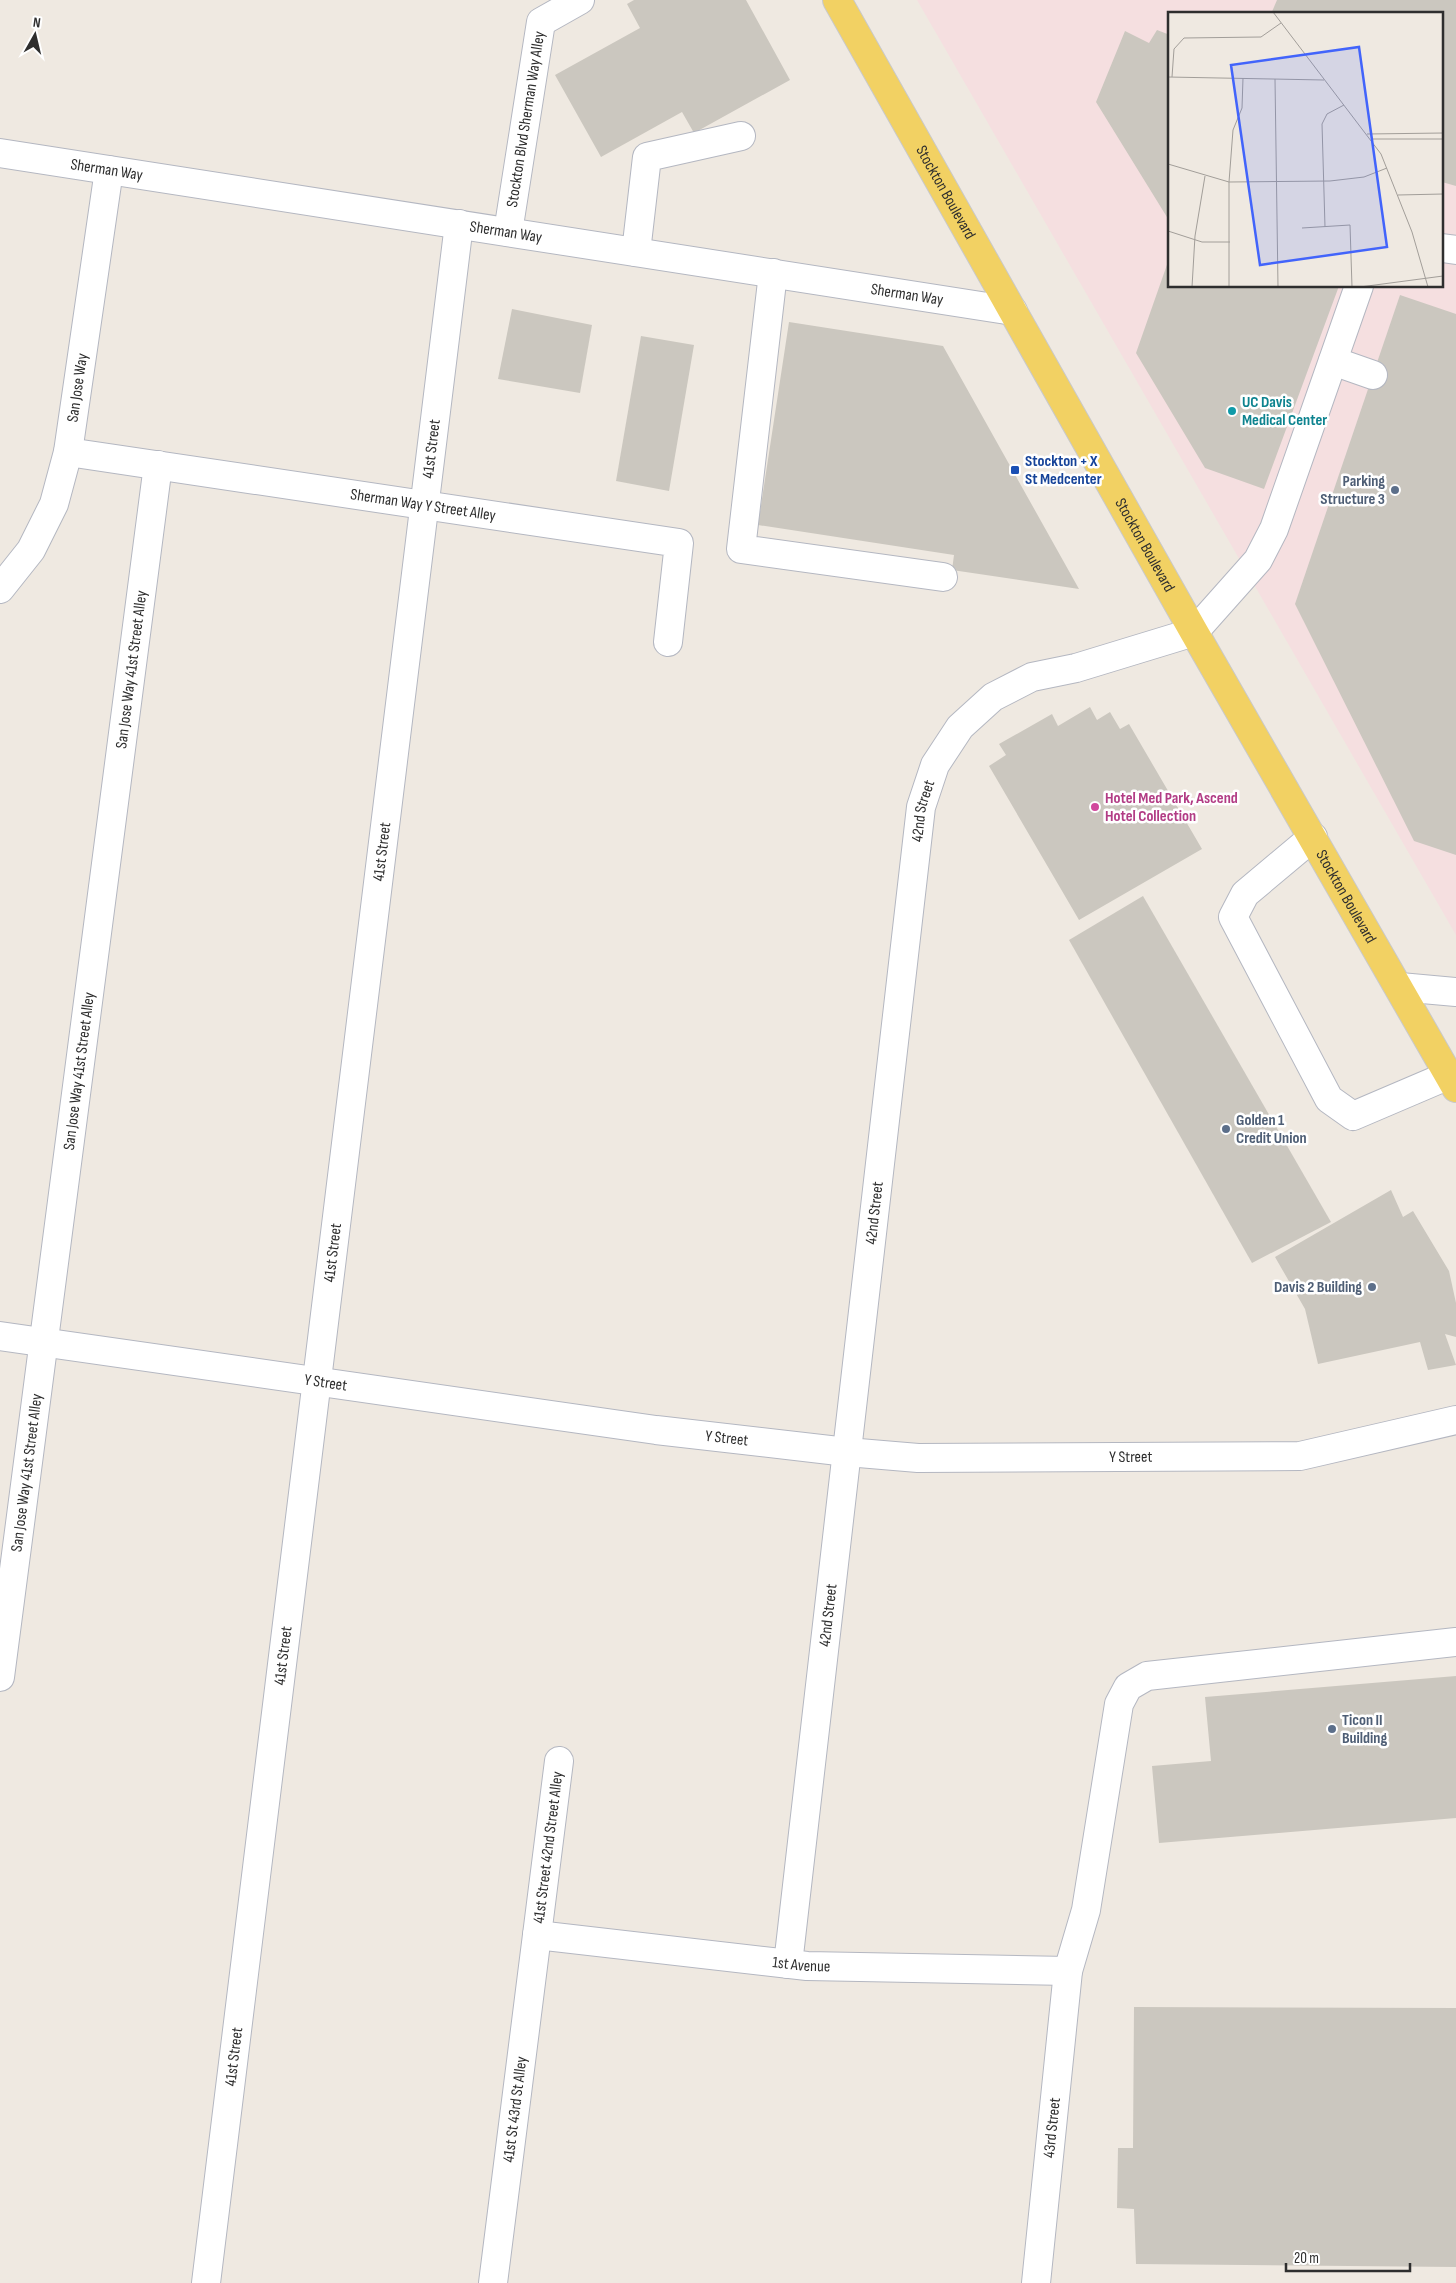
<svg xmlns="http://www.w3.org/2000/svg" width="1456" height="2283" font-family="'Sofia Sans Condensed',sans-serif">
<style>
.medical{fill:#f5dfe0;fill-rule:evenodd}
.building{fill:#cbc7bf}
.lines{fill:none;stroke-linecap:round;stroke-linejoin:round}
.minor-casing{stroke:#b4b7c1;stroke-width:30}
.major-casing{stroke:#c9c9c9;stroke-width:30}
.minor{stroke:#fff;stroke-width:28}
.major{stroke:#f2d163;stroke-width:28}
.culture-dot{fill:#0f9aa8;stroke:#fff;stroke-width:2}
.transit-dot{fill:#1a4fb4;stroke:#fff;stroke-width:2}
.service-dot{fill:#5c6f8a;stroke:#fff;stroke-width:2}
.hotel-dot{fill:#d1479c;stroke:#fff;stroke-width:2}
.labels{text-anchor:middle;dominant-baseline:central;stroke-width:5;stroke-linejoin:round;paint-order:stroke}
.street-label{font-size:16px;fill:#2e2e2e;stroke:#fff}
.culture-label{font-size:16px;font-weight:bold;fill:#0d838f;stroke:#fff;text-anchor:start}
.transit-label{font-size:16px;font-weight:bold;fill:#164399;stroke:#fff;text-anchor:start}
.service-label{font-size:16px;font-weight:bold;fill:#4e5e75;stroke:#fff;text-anchor:end}
.hotel-label{font-size:16px;font-weight:bold;fill:#b23c85;stroke:#fff;text-anchor:start}
.inset-road{fill:none;stroke:#a29e99;stroke-width:1}
.view{fill:#4264fb;fill-opacity:0.15;stroke:#4264fb;stroke-width:2.5}
.inset-edge{fill:none;stroke:#2e2e2e;stroke-width:2.5}
</style>
<rect width="100%" height="100%" fill="#efe9e1"/>
<path class="medical" d="M 917,0 L 1456,0 L 1456,935 ZM 1170,14 L 1442,14 L 1442,286 L 1170,286 Z"/>
<g class="building">
<path d="M 634,0 L 746,0 L 790,80 L 694,133 L 682,112 L 601,157 L 555,75 L 640,28 L 627,4 Z"/>
<path d="M 1277,0 L 1456,0 L 1456,186 L 1442,182 L 1442,14 L 1271,14 Z"/>
<path d="M 1157,30 L 1170,35 L 1170,222 L 1096,102 L 1125,31 L 1149,43 Z"/>
<path d="M 1169,259 L 1170,286 L 1339,286 L 1264,489 L 1205,468 L 1136,353 Z"/>
<path d="M 1400,295 L 1456,314 L 1456,855 L 1414,841 L 1295,604 Z"/>
<path d="M 512,309 L 592,325 L 580,393 L 498,379 Z"/>
<path d="M 789,322 L 943,346 L 1079,589 L 952,570 L 954,555 L 758,525 Z"/>
<path d="M 641,336 L 694,345 L 669,491 L 616,481 Z"/>
<path d="M 1090,707 L 1097,720 L 1110,712 L 1120,729 L 1129,724 L 1202,849 L 1079,920 L 989,766 L 1006,755 L 999,744 L 1052,714 L 1058,726 Z"/>
<path d="M 1143,896 L 1331,1222 L 1252,1263 L 1069,940 Z"/>
<path d="M 1391,1190 L 1403,1217 L 1413,1211 L 1449,1271 L 1456,1303 L 1456,1337 L 1445,1334 L 1456,1365 L 1428,1370 L 1420,1342 L 1318,1364 L 1305,1309 L 1275,1257 Z"/>
<path d="M 1456,1676 L 1456,1818 L 1159,1843 L 1152,1766 L 1211,1761 L 1205,1697 Z"/>
<path d="M 1134,2007 L 1456,2008 L 1456,2267 L 1136,2264 L 1134,2209 L 1117,2208 L 1118,2148 L 1133,2148 Z"/>
</g>
<g class="lines">
<g class="minor-casing">
<g id="minor">
<path id="s1" d="M 0,153 L 1013,311"/>
<path id="s2" d="M 508,232 L 541,22 L 580,0"/>
<path d="M 1442,248 L 1456,250"/>
<path d="M 636,252 L 647,157 L 741,136"/>
<path d="M 773,273 L 741,549 L 943,577"/>
<path d="M 1333,361 L 1373,375"/>
<path id="s3" d="M 68,452 L 679,543 L 668,642"/>
<path id="s4" d="M 0,589 L 31,550 L 54,504 L 68,452 L 109,170"/>
<path d="M 1313,837 L 1245,894 L 1233,917 L 1329,1099 L 1353,1116 L 1449,1075"/>
<path d="M 1400,987 L 1456,992"/>
<path id="s5" d="M 0,1336 L 656,1430 L 847,1452 L 918,1458 L 1300,1456 L 1456,1420"/>
<path id="s6" d="M 0,1677 L 158,465"/>
<path id="s7" d="M 537,1935 L 807,1966 L 1068,1971"/>
<path id="s8" d="M 788,1964 L 921,807 L 935,765 L 960,727 L 993,697 L 1032,677 L 1076,668 L 1194,632 L 1258,560 L 1274,529 L 1359,286"/>
<path id="s9" d="M 206,2283 L 459,224"/>
<path id="s10" d="M 493,2283 L 559,1761"/>
<path id="s11" d="M 1036,2283 L 1068,1971 L 1086,1910 L 1119,1704 L 1128,1687 L 1147,1676 L 1456,1642"/>
</g>
</g>
<g class="major-casing">
<g id="major">
<path id="s12" d="M 837,0 L 1194,632 L 1456,1088"/>
</g>
</g>
<use href="#minor" class="minor"/>
<use href="#major" class="major"/>
</g>
<circle class="culture-dot" cx="1232" cy="411" r="5"/>
<rect class="transit-dot" x="1010" y="465" width="10" height="10" rx="2.5"/>
<g class="service-dot">
<circle cx="1395" cy="490" r="5"/>
<circle cx="1226" cy="1129" r="5"/>
<circle cx="1372" cy="1287" r="5"/>
<circle cx="1332" cy="1729" r="5"/>
</g>
<circle class="hotel-dot" cx="1095" cy="807" r="5"/>
<g class="labels">
<g class="street-label">
<text stroke="none"><textPath href="#s2" startOffset="114">Stockton Blvd Sherman Way Alley</textPath></text>
<text stroke="none"><textPath href="#s1" startOffset="108">Sherman Way</textPath></text>
<text stroke="none"><textPath href="#s12" startOffset="221">Stockton Boulevard</textPath></text>
<text stroke="none"><textPath href="#s1" startOffset="512">Sherman Way</textPath></text>
<text stroke="none"><textPath href="#s1" startOffset="918">Sherman Way</textPath></text>
<text stroke="none"><textPath href="#s4" startOffset="220">San Jose Way</textPath></text>
<text stroke="none"><textPath href="#s9" startOffset="1848">41st Street</textPath></text>
<text stroke="none"><textPath href="#s3" startOffset="359">Sherman Way Y Street Alley</textPath></text>
<text stroke="none"><textPath href="#s12" startOffset="626">Stockton Boulevard</textPath></text>
<text stroke="none"><textPath href="#s6" startOffset="1016">San Jose Way 41st Street Alley</textPath></text>
<text stroke="none"><textPath href="#s8" startOffset="1161">42nd Street</textPath></text>
<text stroke="none"><textPath href="#s9" startOffset="1442">41st Street</textPath></text>
<text stroke="none"><textPath href="#s12" startOffset="1031">Stockton Boulevard</textPath></text>
<text stroke="none"><textPath href="#s6" startOffset="611">San Jose Way 41st Street Alley</textPath></text>
<text stroke="none"><textPath href="#s8" startOffset="756">42nd Street</textPath></text>
<text stroke="none"><textPath href="#s9" startOffset="1038">41st Street</textPath></text>
<text stroke="none"><textPath href="#s5" startOffset="329">Y Street</textPath></text>
<text stroke="none"><textPath href="#s5" startOffset="734">Y Street</textPath></text>
<text stroke="none"><textPath href="#s5" startOffset="1139">Y Street</textPath></text>
<text stroke="none"><textPath href="#s6" startOffset="206">San Jose Way 41st Street Alley</textPath></text>
<text stroke="none"><textPath href="#s8" startOffset="351">42nd Street</textPath></text>
<text stroke="none"><textPath href="#s9" startOffset="632">41st Street</textPath></text>
<text stroke="none"><textPath href="#s10" startOffset="439">41st Street 42nd Street Alley</textPath></text>
<text stroke="none"><textPath href="#s7" startOffset="266">1st Avenue</textPath></text>
<text stroke="none"><textPath href="#s9" startOffset="228">41st Street</textPath></text>
<text stroke="none"><textPath href="#s10" startOffset="175">41st St 43rd St Alley</textPath></text>
<text stroke="none"><textPath href="#s11" startOffset="156">43rd Street</textPath></text>
</g>
<g class="culture-label">
<text x="1242" y="402">UC Davis<tspan x="1242" dy="18">Medical Center</tspan></text>
</g>
<g class="transit-label">
<text x="1025" y="461">Stockton + X<tspan x="1025" dy="18">St Medcenter</tspan></text>
</g>
<g class="service-label">
<text x="1385" y="481">Parking<tspan x="1385" dy="18">Structure 3</tspan></text>
<text x="1236" y="1120" text-anchor="start">Golden 1<tspan x="1236" dy="18">Credit Union</tspan></text>
<text x="1362" y="1287">Davis 2 Building</text>
<text x="1342" y="1720" text-anchor="start">Ticon II<tspan x="1342" dy="18">Building</tspan></text>
</g>
<g class="hotel-label">
<text x="1105" y="798">Hotel Med Park, Ascend<tspan x="1105" dy="18">Hotel Collection</tspan></text>
</g>
</g>
<g transform="translate(1168 12)">
<rect width="275" height="275" fill="#efe9e1"/>
<path class="inset-road" d="M 105,0 L 213,142 L 244,220 L 260,275M 0,65 L 156,68M 4,65 L 6,37 L 16,26 L 93,25 L 113,11M 107,67 L 110,275M 199,122 L 275,121M 203,127 L 275,127M 0,152 L 61,170 L 162,169 L 196,165 L 219,156M 230,183 L 275,182M 157,215 L 154,112 L 159,102 L 176,93M 134,216 L 182,213 L 184,275M 0,219 L 34,230 L 62,230M 24,275 L 27,224 L 37,164M 61,275 L 61,170 L 65,118 L 74,96 L 75,66M 192,275 L 275,264"/>
<path class="view" d="M 191,35 L 219,235 L 92,253 L 63,53 Z"/>
<rect width="275" height="275" class="inset-edge"/>
</g>
<g transform="translate(35 35) rotate(8)" stroke="#ffffff" stroke-width="4" paint-order="stroke">
<path d="M0-4L9 19L0 12L-9 19Z" fill="#2e2e2e"/>
<text y="-8" font-size="14" font-weight="bold" text-anchor="middle" fill="#2e2e2e">N</text>
</g>
<path d="M1286 2263v8h124v-8" fill="none" stroke="#2e2e2e" stroke-width="2.5"/>
<text x="1294" y="2263" font-size="15" fill="#2e2e2e" stroke="#ffffff" stroke-width="4" paint-order="stroke">20 m</text>
</svg>
